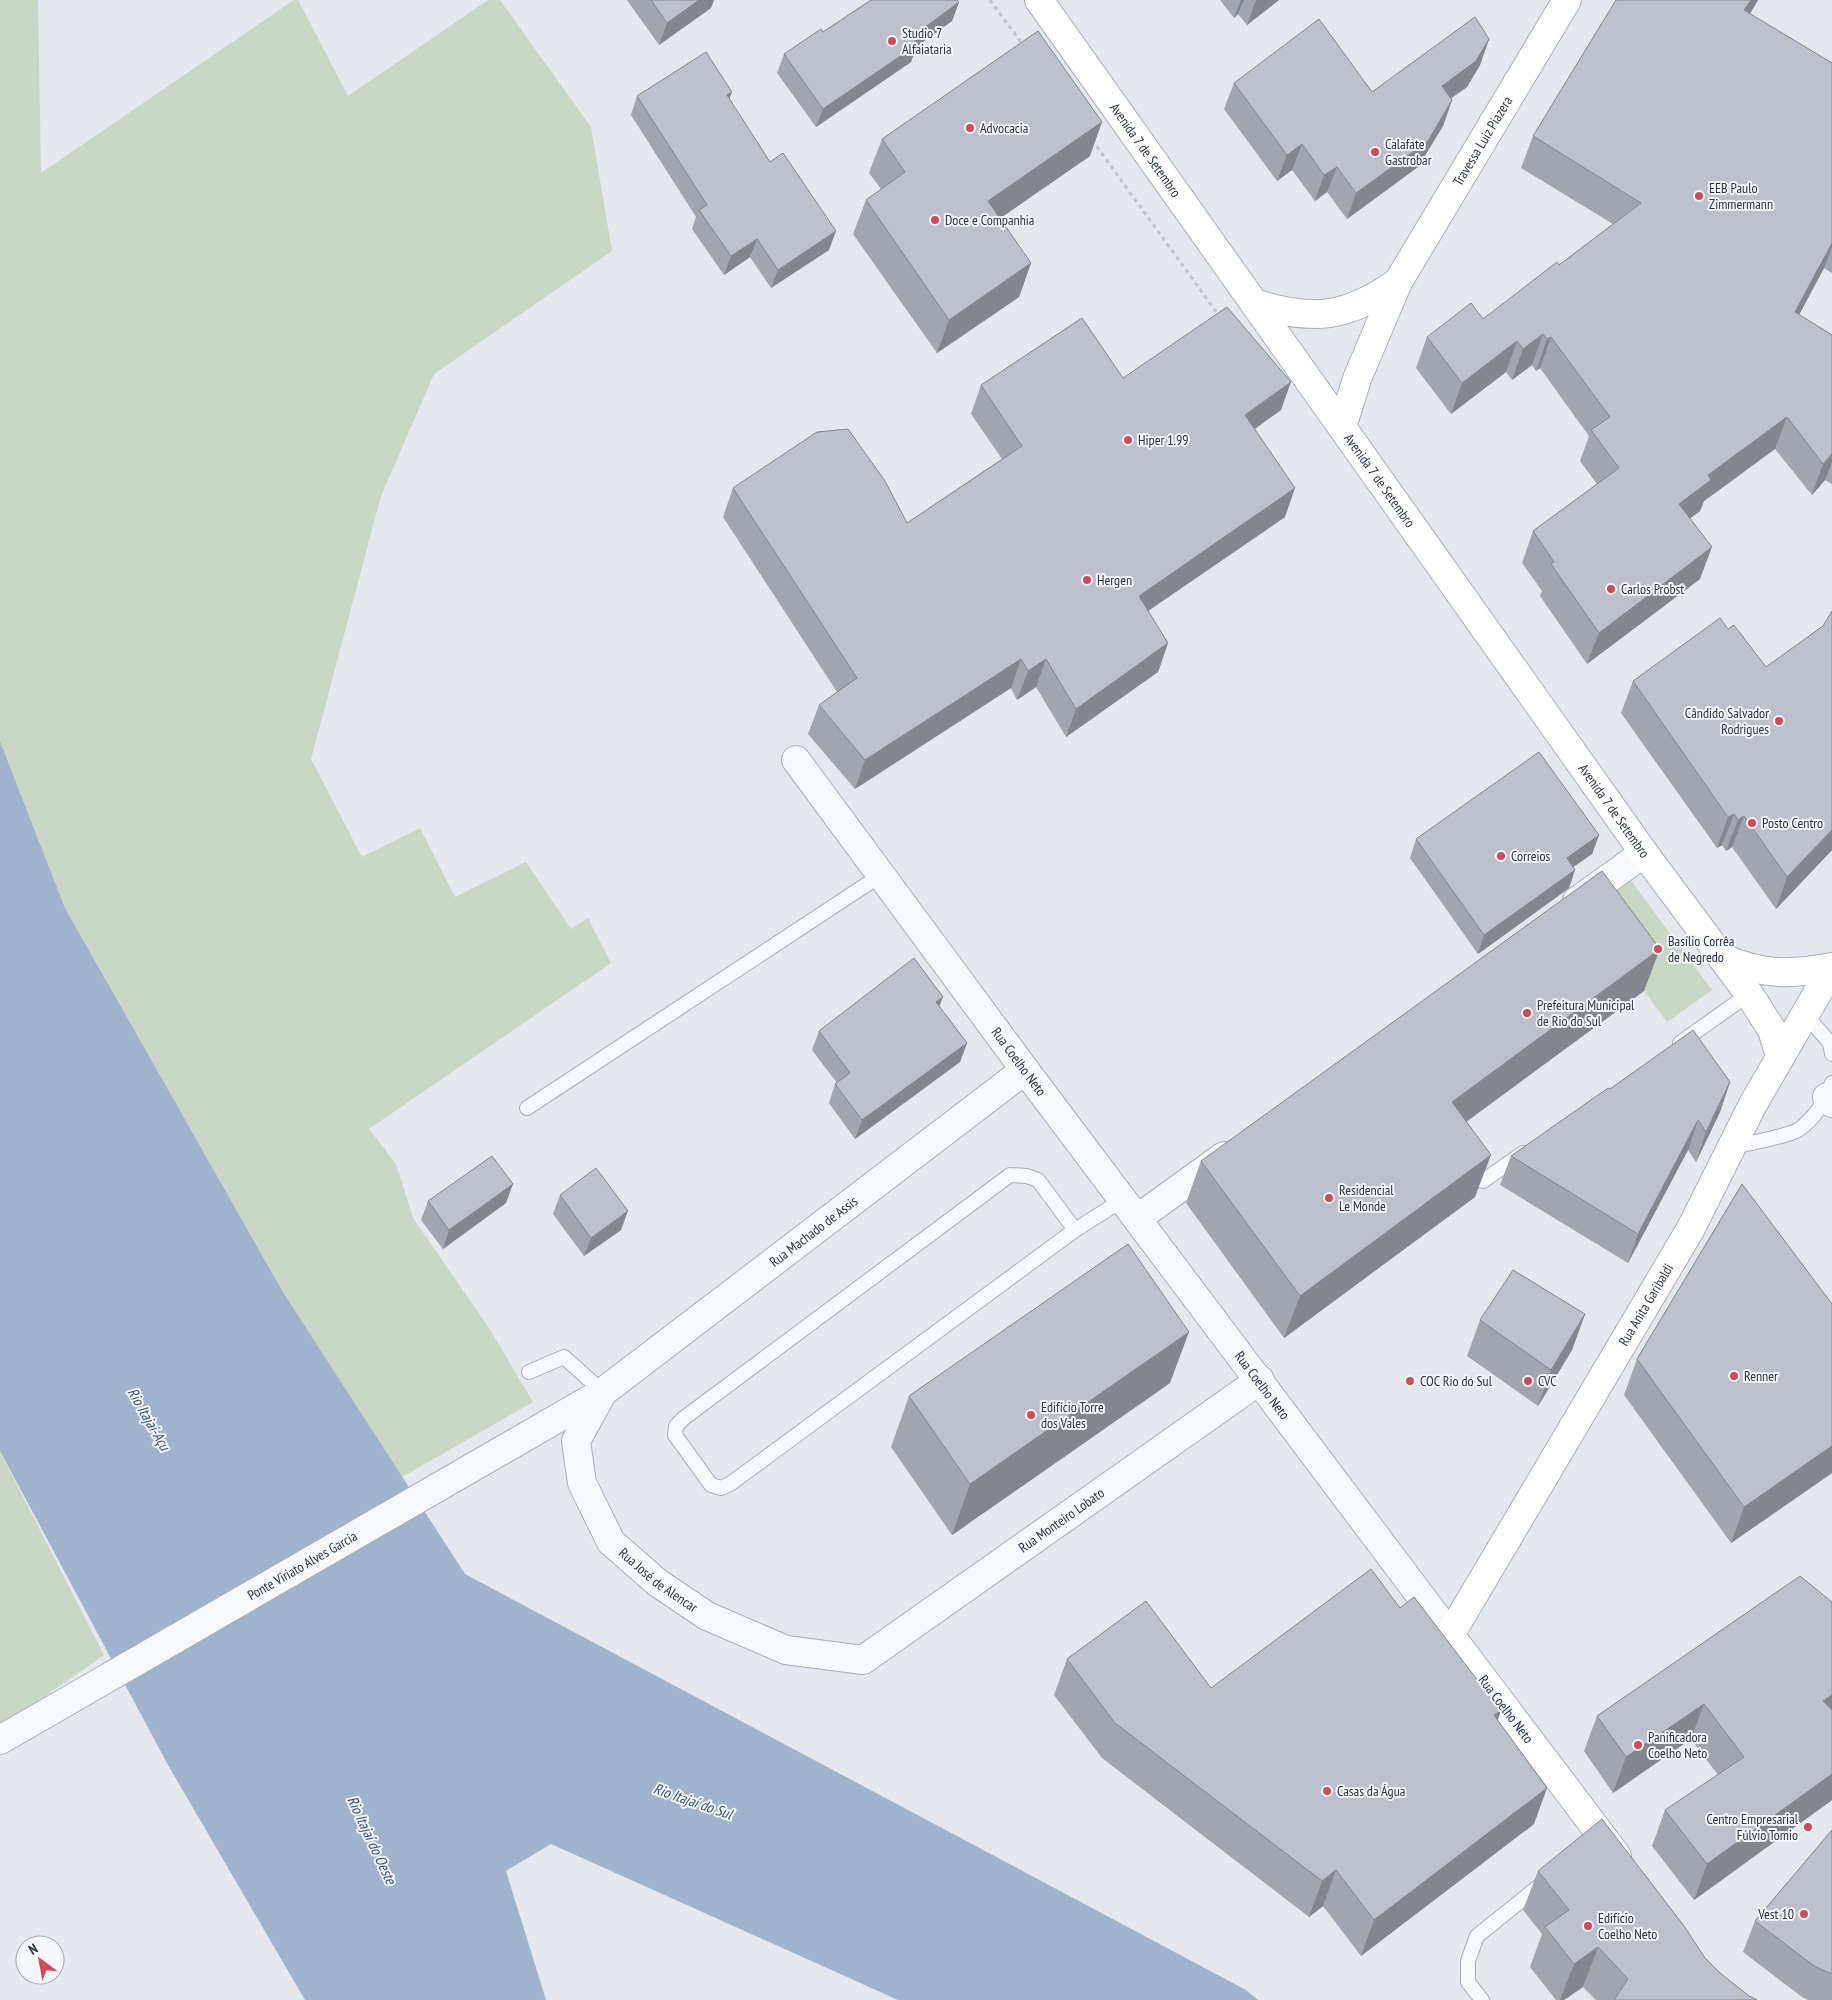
<svg xmlns="http://www.w3.org/2000/svg" width="1832" height="2000" font-family="'PT Sans Narrow',sans-serif">
<style>
.green{fill:#c9d6c5}
.water{fill:#9fb4cc}
.lines{fill:none;stroke-linecap:round;stroke-linejoin:round}
.lane-casing{stroke:#a9aeb7;stroke-width:16}
.street-casing{stroke:#a9aeb7;stroke-width:30}
.secondary-casing{stroke:#a9aeb7;stroke-width:30}
.path{stroke:#c2c5cb;stroke-width:3;stroke-dasharray:4 4;stroke-linecap:butt}
.lane{stroke:#f7f8fa;stroke-width:14}
.street{stroke:#f7f8fa;stroke-width:28}
.secondary{stroke:#fff;stroke-width:28}
.wall{fill:#a1a5ae}
.shaded-wall{fill:#83868d}
.building{fill:#bbc0ca;stroke:#83868d}
.poi-dot{fill:#d1495b;stroke:#f4f6f9;stroke-width:2}
.labels{text-anchor:middle;dominant-baseline:central;stroke-width:4;stroke-linejoin:round;paint-order:stroke}
.poi-label{font-size:14px;fill:#2b3445;stroke:#f4f6f9;text-anchor:start}
.street-label{font-size:14px;fill:#2b3445;stroke:#f4f6f9}
.water-label{font-size:15px;font-style:italic;fill:#34527a;stroke:#f4f6f9}
</style>
<rect width="100%" height="100%" fill="#e4e7ec"/>
<g class="green">
<path d="M 0,0 L 38,0 L 41,173 L 294,0 L 298,0 L 348,96 L 488,0 L 500,0 L 591,127 L 612,251 L 434,374 L 381,496 L 311,759 L 362,857 L 420,828 L 455,897 L 526,862 L 571,929 L 588,918 L 611,963 L 369,1129 L 396,1164 L 413,1218 L 489,1328 L 533,1402 L 402,1477 L 283,1292 L 65,908 L 0,741 Z"/>
<path d="M 1626,874 L 1712,990 L 1667,1022 L 1582,906 Z"/>
<path d="M 0,1452 L 104,1655 L 0,1728 Z"/>
</g>
<path class="water" d="M 0,741 L 65,908 L 283,1292 L 465,1574 L 1246,1990 L 1258,2000 L 898,2000 L 551,1844 L 506,1871 L 546,2000 L 305,2000 L 168,1765 L 0,1451 Z"/>
<g class="lines">
<g class="lane-casing">
<g id="lane">
<path d="M 1804,1013 L 1830,1043 L 1832,1054"/>
<path d="M 1680,1043 L 1749,994"/>
<path d="M 527,1108 L 881,875"/>
<path d="M 1733,1147 C 1748,1143 1786,1137 1798,1130 C 1814,1119 1826,1101 1832,1083"/>
<path d="M 1483,1181 L 1523,1153"/>
<path d="M 1075,1230 L 1038,1180 L 1027,1176 L 1010,1175 L 684,1418 L 676,1426 L 675,1435 L 711,1485 L 721,1488 L 730,1484 L 1075,1230 L 1124,1199"/>
<path d="M 529,1372 L 564,1357 L 603,1392"/>
<path d="M 1482,2000 L 1468,1982 L 1468,1961 L 1477,1936 L 1543,1883"/>
</g>
</g>
<g class="street-casing">
<g id="street">
<path id="s1" d="M 796,760 L 1025,1070 L 1450,1635"/>
<path d="M 1577,901 L 1644,853"/>
<path d="M 1827,1097 L 1832,1103"/>
<path d="M 1138,1218 L 1224,1156"/>
<path id="s2" d="M 603,1392 L 576,1441 L 582,1483 L 611,1542 L 658,1583 L 707,1616 L 786,1650 L 863,1660 L 1260,1380"/>
<path id="s3" d="M 0,1740 L 603,1392 L 1025,1070"/>
</g>
</g>
<g class="secondary-casing">
<g id="secondary">
<path id="s4" d="M 1039,0 L 1644,853 L 1749,994 L 1772,1030 L 1780,1056"/>
<path d="M 1254,303 C 1313,322 1347,318 1398,282"/>
<path id="s5" d="M 1342,427 L 1357,379 L 1398,282 L 1567,0"/>
<path d="M 1723,958 C 1762,975 1790,975 1832,967"/>
<path id="s6" d="M 1617,1856 L 1450,1635 L 1690,1230 L 1752,1106 L 1832,968"/>
</g>
</g>
<g class="path">
<path d="M 990,0 L 1023,45"/>
<path d="M 1092,140 L 1220,317"/>
</g>
<use href="#lane" class="lane"/>
<use href="#street" class="street"/>
<use href="#secondary" class="secondary"/>
</g>
<g class="wall">
<path d="M 627,0 L 714,0 L 711,8 L 659,45 Z"/>
<path d="M 1220,0 L 1279,0 L 1247,25 L 1238,14 L 1234,18 Z"/>
<path d="M 1758,0 L 1750,14 L 1832,63 L 1832,273 L 1824,268 L 1799,315 L 1832,335 L 1832,484 L 1825,480 L 1812,495 L 1775,449 L 1704,501 L 1700,511 L 1690,518 L 1700,579 L 1587,664 L 1540,596 L 1542,591 L 1522,563 L 1533,531 L 1597,484 L 1580,461 L 1589,436 L 1540,368 L 1536,371 L 1532,365 L 1512,380 L 1506,372 L 1451,414 L 1416,368 L 1427,337 L 1483,319 L 1559,265 L 1613,224 L 1521,168 L 1533,136 Z"/>
<path d="M 959,2 L 952,21 L 916,47 L 911,62 L 816,127 L 777,73 L 784,54 L 823,32 Z"/>
<path d="M 1489,39 L 1480,65 L 1467,87 L 1451,98 L 1452,100 L 1443,126 L 1418,167 L 1347,219 L 1327,192 L 1315,201 L 1292,170 L 1277,181 L 1224,109 L 1234,83 L 1372,92 Z"/>
<path d="M 637,96 L 729,99 L 770,162 L 829,250 L 771,288 L 750,257 L 724,275 L 692,229 L 696,217 L 631,115 Z"/>
<path d="M 882,139 L 1090,156 L 1000,218 L 1031,263 L 1019,297 L 937,353 L 853,234 L 866,200 L 881,189 L 869,173 Z"/>
<path d="M 1123,378 L 1281,410 L 1255,429 L 1285,517 L 1148,611 L 1168,643 L 1158,672 L 1066,737 L 1036,687 L 1017,700 L 1011,688 L 855,789 L 808,734 L 819,705 L 837,692 L 723,517 L 733,488 L 907,523 L 1002,459 L 971,414 L 981,385 Z"/>
<path d="M 1832,611 L 1832,850 L 1776,909 L 1732,847 L 1726,851 L 1722,845 L 1717,848 L 1621,713 L 1633,681 L 1728,629 L 1766,667 L 1823,626 Z"/>
<path d="M 1599,835 L 1592,854 L 1573,867 L 1575,870 L 1569,888 L 1478,954 L 1410,858 L 1416,839 Z"/>
<path d="M 1644,991 L 1466,1122 L 1475,1197 L 1284,1338 L 1186,1203 L 1201,1161 Z"/>
<path d="M 939,1006 L 967,1043 L 960,1062 L 855,1139 L 829,1103 L 835,1084 L 837,1083 L 812,1050 L 819,1031 Z"/>
<path d="M 1730,1082 L 1720,1112 L 1696,1162 L 1688,1150 L 1628,1263 L 1500,1185 L 1511,1156 L 1610,1089 Z"/>
<path d="M 560,1195 L 621,1230 L 584,1256 L 553,1214 Z"/>
<path d="M 428,1201 L 506,1203 L 443,1249 L 421,1220 Z"/>
<path d="M 1832,1304 L 1832,1473 L 1731,1543 L 1624,1395 L 1637,1359 Z"/>
<path d="M 1585,1314 L 1572,1350 L 1538,1406 L 1467,1356 L 1480,1320 Z"/>
<path d="M 1170,1383 L 952,1535 L 891,1447 L 909,1396 Z"/>
<path d="M 1832,1602 L 1832,1800 L 1694,1900 L 1652,1846 L 1665,1810 L 1718,1775 L 1691,1739 L 1613,1793 L 1584,1751 L 1597,1716 Z"/>
<path d="M 1400,1608 L 1497,1720 L 1534,1824 L 1361,1956 L 1323,1906 L 1309,1917 L 1102,1758 L 1054,1695 L 1067,1659 L 1211,1688 Z"/>
<path d="M 1832,1830 L 1832,2000 L 1808,2000 L 1802,1997 L 1743,1952 L 1755,1921 Z"/>
<path d="M 1538,1871 L 1705,1958 L 1720,1973 L 1749,1996 L 1757,2000 L 1596,2000 L 1583,1987 L 1564,2000 L 1556,2000 L 1530,1967 L 1542,1934 L 1523,1910 Z"/>
</g>
<g class="shaded-wall">
<path d="M 699,0 L 714,0 L 711,8 L 659,45 L 667,23 Z"/>
<path d="M 1241,0 L 1244,0 L 1238,14 L 1234,18 Z"/>
<path d="M 1256,0 L 1279,0 L 1247,25 Z"/>
<path d="M 1751,0 L 1758,0 L 1733,42 L 1744,10 Z"/>
<path d="M 959,2 L 952,21 L 916,47 L 911,62 L 816,127 L 823,109 L 912,37 Z"/>
<path d="M 1489,39 L 1480,65 L 1467,87 L 1432,112 L 1442,86 Z"/>
<path d="M 732,92 L 725,111 L 727,95 Z"/>
<path d="M 1452,100 L 1443,126 L 1418,167 L 1347,219 L 1356,193 Z"/>
<path d="M 1102,122 L 1090,156 L 976,235 L 988,201 Z"/>
<path d="M 1302,144 L 1292,170 L 1277,181 L 1287,155 Z"/>
<path d="M 1337,167 L 1327,192 L 1315,201 L 1324,175 Z"/>
<path d="M 836,231 L 829,250 L 771,288 L 778,270 Z"/>
<path d="M 757,239 L 750,257 L 724,275 L 731,256 Z"/>
<path d="M 1832,243 L 1832,247 L 1824,268 L 1784,343 L 1795,312 Z"/>
<path d="M 1031,263 L 1019,297 L 937,353 L 949,320 Z"/>
<path d="M 1543,334 L 1532,365 L 1512,380 L 1523,349 Z"/>
<path d="M 1551,337 L 1540,368 L 1536,371 L 1547,339 Z"/>
<path d="M 1517,341 L 1506,372 L 1451,414 L 1462,383 Z"/>
<path d="M 1291,382 L 1281,410 L 1234,443 L 1245,415 Z"/>
<path d="M 1787,417 L 1775,449 L 1704,501 L 1700,511 L 1668,535 L 1679,504 L 1708,475 Z"/>
<path d="M 1832,454 L 1832,462 L 1825,480 L 1812,495 L 1823,464 Z"/>
<path d="M 1295,488 L 1285,517 L 1129,624 L 1139,596 Z"/>
<path d="M 1712,547 L 1700,579 L 1587,664 L 1599,633 Z"/>
<path d="M 1168,643 L 1158,672 L 1066,737 L 1076,709 Z"/>
<path d="M 1021,659 L 1011,688 L 855,789 L 865,760 Z"/>
<path d="M 1046,659 L 1036,687 L 1017,700 L 1028,671 Z"/>
<path d="M 1734,814 L 1722,845 L 1717,848 L 1728,817 Z"/>
<path d="M 1744,816 L 1732,847 L 1726,851 L 1738,820 Z"/>
<path d="M 1832,830 L 1832,850 L 1776,909 L 1787,877 Z"/>
<path d="M 1599,835 L 1592,854 L 1560,876 L 1567,858 Z"/>
<path d="M 1575,870 L 1569,888 L 1478,954 L 1484,935 Z"/>
<path d="M 1660,949 L 1644,991 L 1436,1144 L 1452,1102 Z"/>
<path d="M 943,997 L 936,1015 L 936,1002 Z"/>
<path d="M 967,1043 L 960,1062 L 855,1139 L 862,1120 Z"/>
<path d="M 1730,1082 L 1720,1112 L 1696,1162 L 1706,1132 Z"/>
<path d="M 1698,1120 L 1688,1150 L 1628,1263 L 1638,1234 Z"/>
<path d="M 1491,1155 L 1475,1197 L 1284,1338 L 1300,1296 Z"/>
<path d="M 513,1184 L 506,1203 L 443,1249 L 449,1230 Z"/>
<path d="M 628,1211 L 621,1230 L 584,1256 L 591,1238 Z"/>
<path d="M 1585,1314 L 1572,1350 L 1538,1406 L 1551,1370 Z"/>
<path d="M 1189,1332 L 1170,1383 L 952,1535 L 970,1484 Z"/>
<path d="M 1832,1446 L 1832,1473 L 1731,1543 L 1744,1507 Z"/>
<path d="M 1832,1695 L 1832,1722 L 1823,1701 Z"/>
<path d="M 1704,1704 L 1691,1739 L 1613,1793 L 1626,1757 Z"/>
<path d="M 1501,1711 L 1488,1747 L 1494,1715 Z"/>
<path d="M 1832,1774 L 1832,1800 L 1694,1900 L 1707,1864 Z"/>
<path d="M 1547,1788 L 1534,1824 L 1361,1956 L 1374,1920 Z"/>
<path d="M 1336,1870 L 1323,1906 L 1309,1917 L 1322,1881 Z"/>
<path d="M 1598,1947 L 1583,1987 L 1564,2000 L 1560,2000 L 1574,1964 Z"/>
</g>
<g class="building">
<path d="M 651,0 L 699,0 L 667,23 Z"/>
<path d="M 871,0 L 957,0 L 959,2 L 912,37 L 918,44 L 823,109 L 784,54 L 821,29 L 823,32 Z"/>
<path d="M 1616,0 L 1751,0 L 1744,10 L 1832,63 L 1832,243 L 1795,312 L 1832,335 L 1832,454 L 1823,464 L 1787,417 L 1708,475 L 1711,480 L 1679,504 L 1712,547 L 1599,633 L 1551,564 L 1554,562 L 1533,531 L 1619,468 L 1591,430 L 1610,417 L 1551,337 L 1547,339 L 1543,334 L 1523,349 L 1517,341 L 1462,383 L 1427,337 L 1471,303 L 1483,319 L 1557,262 L 1559,265 L 1641,203 L 1533,136 Z"/>
<path d="M 1475,17 L 1489,39 L 1476,61 L 1442,86 L 1452,100 L 1428,141 L 1356,193 L 1337,167 L 1324,175 L 1302,144 L 1287,155 L 1234,83 L 1319,19 L 1372,92 Z"/>
<path d="M 1038,31 L 1102,122 L 988,201 L 1031,263 L 949,320 L 866,200 L 905,172 L 882,139 Z"/>
<path d="M 706,52 L 732,92 L 727,95 L 770,162 L 783,153 L 836,231 L 778,270 L 757,239 L 731,256 L 699,210 L 707,205 L 637,96 Z"/>
<path d="M 1227,307 L 1291,382 L 1245,415 L 1295,488 L 1139,596 L 1168,643 L 1076,709 L 1046,659 L 1028,671 L 1021,659 L 865,760 L 819,705 L 857,678 L 733,488 L 817,432 L 848,429 L 885,481 L 907,523 L 1022,446 L 981,385 L 1082,318 L 1123,378 Z"/>
<path d="M 1832,611 L 1832,830 L 1787,877 L 1744,816 L 1738,820 L 1734,814 L 1728,817 L 1633,681 L 1720,618 L 1728,629 L 1734,625 L 1766,667 L 1823,626 Z"/>
<path d="M 1539,752 L 1599,835 L 1567,858 L 1575,870 L 1484,935 L 1416,839 Z"/>
<path d="M 1602,871 L 1660,949 L 1452,1102 L 1491,1155 L 1300,1296 L 1201,1161 Z"/>
<path d="M 914,958 L 943,997 L 936,1002 L 967,1043 L 862,1120 L 835,1084 L 850,1073 L 819,1031 Z"/>
<path d="M 1693,1030 L 1730,1082 L 1706,1132 L 1698,1120 L 1638,1234 L 1511,1156 L 1608,1088 L 1610,1089 Z"/>
<path d="M 492,1156 L 513,1184 L 449,1230 L 428,1201 Z"/>
<path d="M 596,1168 L 628,1211 L 591,1238 L 560,1195 Z"/>
<path d="M 1742,1184 L 1832,1304 L 1832,1446 L 1744,1507 L 1637,1359 Z"/>
<path d="M 1128,1244 L 1189,1332 L 970,1484 L 909,1396 Z"/>
<path d="M 1513,1270 L 1585,1314 L 1551,1370 L 1480,1320 Z"/>
<path d="M 1371,1569 L 1400,1608 L 1414,1597 L 1501,1711 L 1494,1715 L 1547,1788 L 1374,1920 L 1336,1870 L 1322,1881 L 1115,1723 L 1067,1659 L 1146,1601 L 1211,1688 Z"/>
<path d="M 1800,1576 L 1832,1602 L 1832,1695 L 1823,1701 L 1832,1710 L 1832,1774 L 1707,1864 L 1665,1810 L 1744,1757 L 1704,1704 L 1626,1757 L 1597,1716 Z"/>
<path d="M 1602,1819 L 1684,1926 L 1705,1958 L 1720,1973 L 1749,1996 L 1757,2000 L 1614,2000 L 1628,1979 L 1598,1947 L 1574,1964 L 1545,1927 L 1569,1910 L 1538,1871 Z"/>
<path d="M 1832,1830 L 1832,1974 L 1814,1966 L 1755,1921 Z"/>
</g>
<g class="poi-dot">
<circle cx="892" cy="41" r="5"/>
<circle cx="970" cy="128" r="5"/>
<circle cx="1375" cy="152" r="5"/>
<circle cx="1699" cy="196" r="5"/>
<circle cx="935" cy="220" r="5"/>
<circle cx="1128" cy="440" r="5"/>
<circle cx="1087" cy="580" r="5"/>
<circle cx="1611" cy="589" r="5"/>
<circle cx="1779" cy="721" r="5"/>
<circle cx="1752" cy="823" r="5"/>
<circle cx="1501" cy="856" r="5"/>
<circle cx="1658" cy="949" r="5"/>
<circle cx="1527" cy="1013" r="5"/>
<circle cx="1329" cy="1198" r="5"/>
<circle cx="1734" cy="1376" r="5"/>
<circle cx="1410" cy="1381" r="5"/>
<circle cx="1528" cy="1381" r="5"/>
<circle cx="1031" cy="1415" r="5"/>
<circle cx="1638" cy="1745" r="5"/>
<circle cx="1327" cy="1791" r="5"/>
<circle cx="1808" cy="1827" r="5"/>
<circle cx="1804" cy="1914" r="5"/>
<circle cx="1588" cy="1926" r="5"/>
</g>
<g class="labels">
<g class="poi-label">
<text x="902" y="33">Studio 7<tspan x="902" dy="16">Alfaiataria</tspan></text>
<text x="980" y="128">Advocacia</text>
<text x="1385" y="144">Calafate<tspan x="1385" dy="16">Gastrobar</tspan></text>
<text x="1709" y="188">EEB Paulo<tspan x="1709" dy="16">Zimmermann</tspan></text>
<text x="945" y="220">Doce e Companhia</text>
<text x="1138" y="440">Hiper 1.99</text>
<text x="1097" y="580">Hergen</text>
<text x="1621" y="589">Carlos Probst</text>
<text x="1769" y="713" text-anchor="end">Cândido Salvador<tspan x="1769" dy="16">Rodrigues</tspan></text>
<text x="1762" y="823">Posto Centro</text>
<text x="1511" y="856">Correios</text>
<text x="1668" y="941">Basílio Corrêa<tspan x="1668" dy="16">de Negredo</tspan></text>
<text x="1537" y="1005">Prefeitura Municipal<tspan x="1537" dy="16">de Rio do Sul</tspan></text>
<text x="1339" y="1190">Residencial<tspan x="1339" dy="16">Le Monde</tspan></text>
<text x="1744" y="1376">Renner</text>
<text x="1420" y="1381">COC Rio do Sul</text>
<text x="1538" y="1381">CVC</text>
<text x="1041" y="1407">Edifício Torre<tspan x="1041" dy="16">dos Vales</tspan></text>
<text x="1648" y="1737">Panificadora<tspan x="1648" dy="16">Coelho Neto</tspan></text>
<text x="1337" y="1791">Casas da Água</text>
<text x="1798" y="1819" text-anchor="end">Centro Empresarial<tspan x="1798" dy="16">Fúlvio Tomio</tspan></text>
<text x="1794" y="1914" text-anchor="end">Vest 10</text>
<text x="1598" y="1918">Edifício<tspan x="1598" dy="16">Coelho Neto</tspan></text>
</g>
<g class="street-label">
<text stroke="none"><textPath href="#s5" startOffset="320">Travessa Luiz Piazera</textPath></text>
<text stroke="none"><textPath href="#s4" startOffset="184">Avenida 7 de Setembro</textPath></text>
<text stroke="none"><textPath href="#s4" startOffset="589">Avenida 7 de Setembro</textPath></text>
<text stroke="none"><textPath href="#s4" startOffset="994">Avenida 7 de Setembro</textPath></text>
<text stroke="none"><textPath href="#s1" startOffset="375">Rua Coelho Neto</textPath></text>
<text stroke="none"><textPath href="#s3" startOffset="961">Rua Machado de Assis</textPath></text>
<text stroke="none"><textPath href="#s6" startOffset="661">Rua Anita Garibaldi</textPath></text>
<text stroke="none"><textPath href="#s1" startOffset="780">Rua Coelho Neto</textPath></text>
<text stroke="none"><textPath href="#s2" startOffset="692">Rua Monteiro Lobato</textPath></text>
<text stroke="none"><textPath href="#s3" startOffset="349">Ponte Viriato Alves Garcia</textPath></text>
<text stroke="none"><textPath href="#s2" startOffset="225">Rua José de Alencar</textPath></text>
<text transform="translate(1506 1709) rotate(53)">Rua Coelho Neto</text>
</g>
<g class="water-label">
<text transform="translate(149 1419) rotate(60)">Rio Itajaí-Açu</text>
<text transform="translate(693 1801) rotate(19)">Rio Itajaí do Sul</text>
<text transform="translate(372 1840) rotate(65)">Rio Itajaí do Oeste</text>
</g>
</g>
<g transform="translate(40 1960) rotate(328)"><circle r="24" fill="#f4f6f9" stroke="#a4a8b1"/>
<path d="M0-4L9 19L0 12L-9 19Z" fill="#d1495b"/>
<text y="-8" font-size="14" font-weight="bold" text-anchor="middle" fill="#2b3445">N</text>
</g>
</svg>
